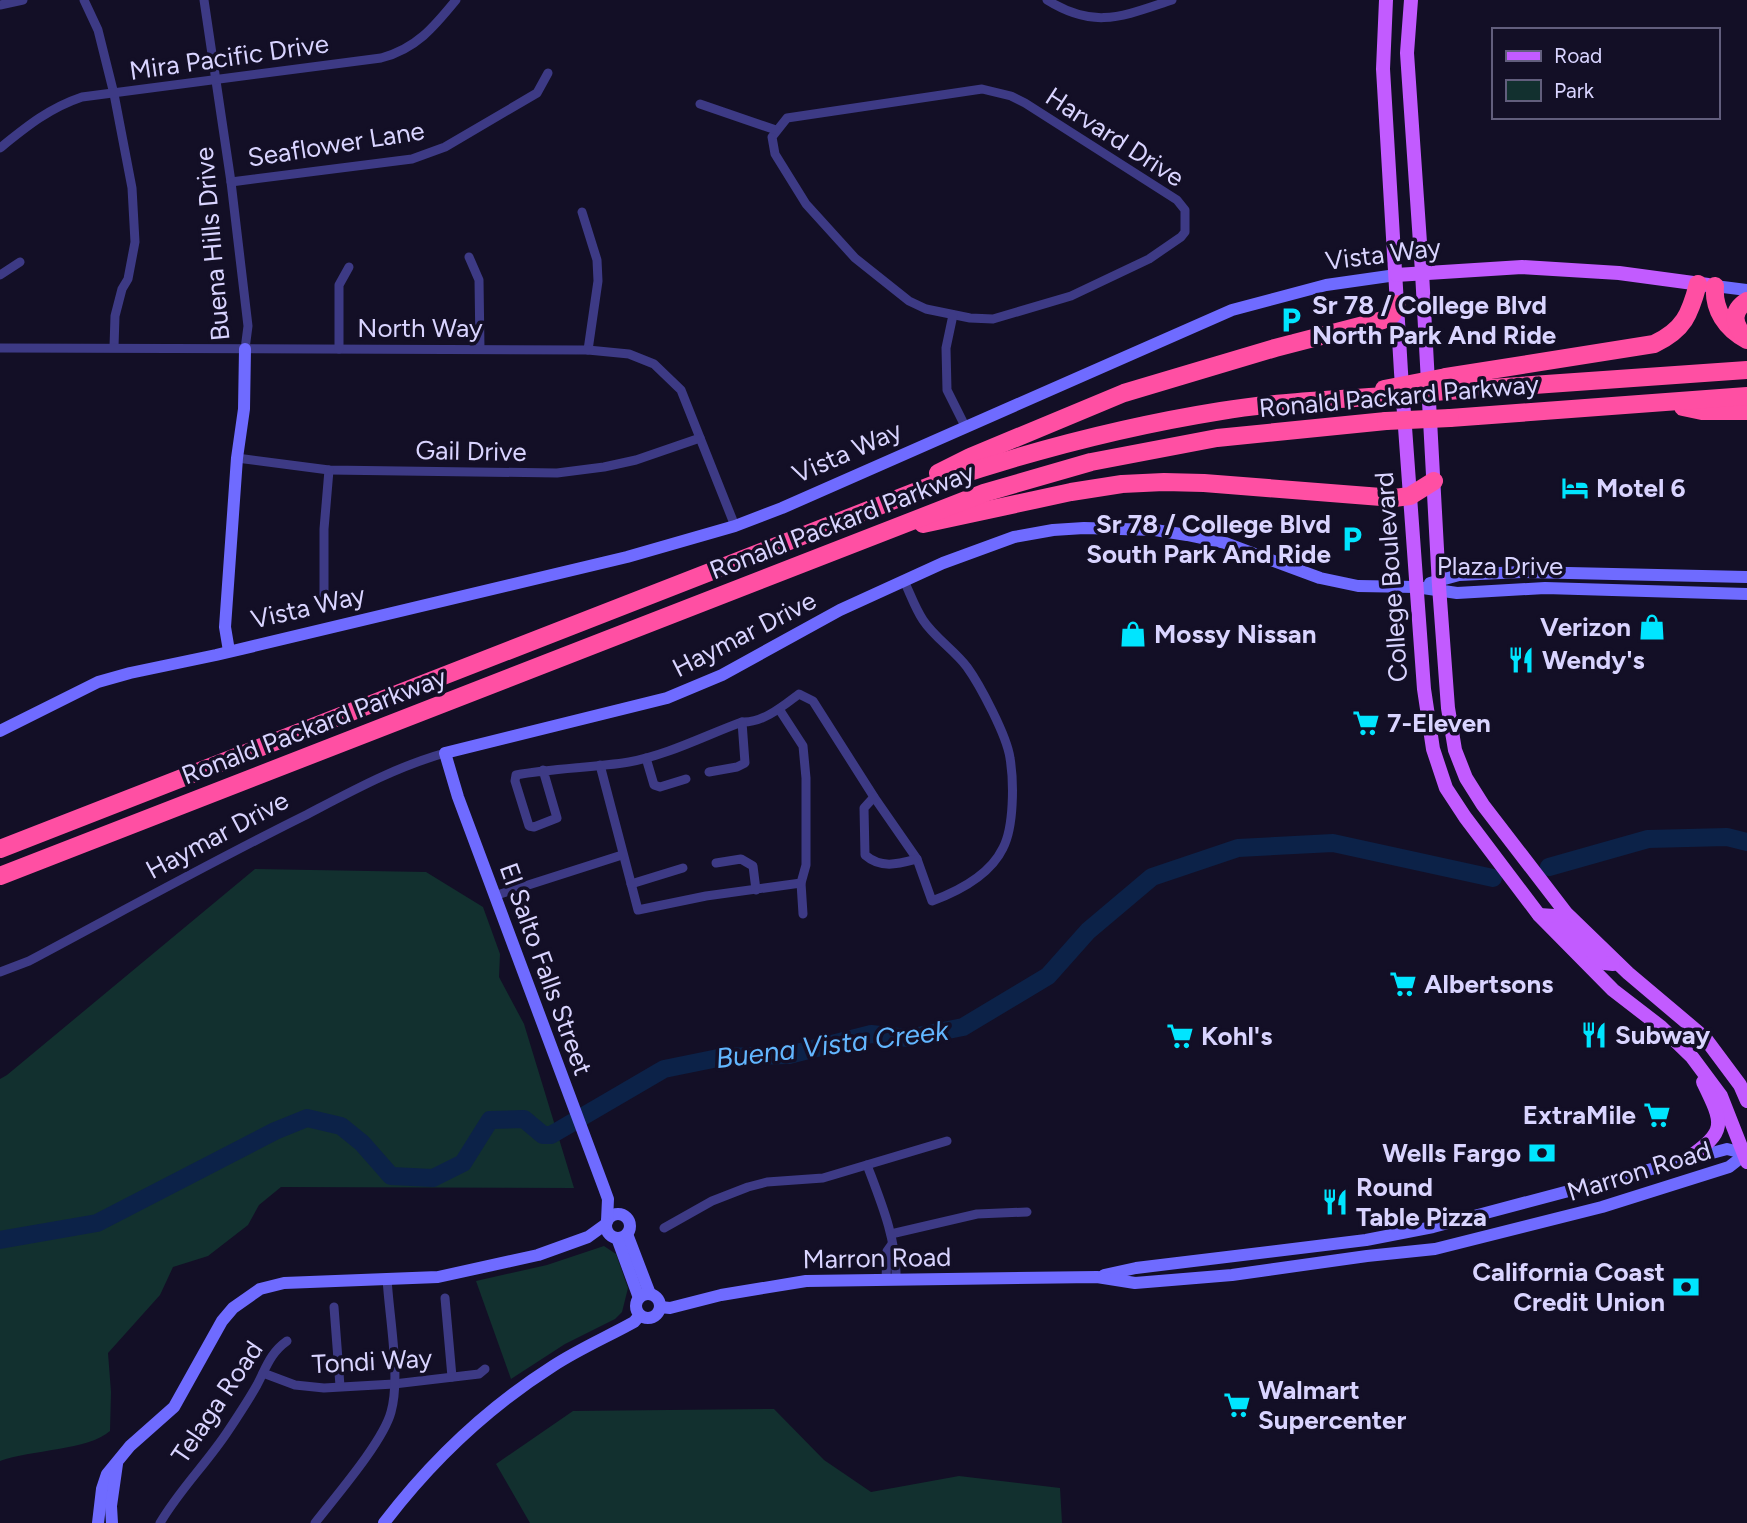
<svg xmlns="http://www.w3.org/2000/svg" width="1747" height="1523" font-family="Figtree,sans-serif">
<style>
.green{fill:#12302f}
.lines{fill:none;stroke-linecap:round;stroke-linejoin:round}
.river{stroke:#0c2248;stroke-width:18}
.street{stroke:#3d3a85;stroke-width:9}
.secondary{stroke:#6f6bff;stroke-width:12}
.primary{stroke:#c25bff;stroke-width:14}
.highway{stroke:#ff4fa3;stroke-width:18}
.highway-bridge{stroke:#ff4fa3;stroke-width:18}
.labels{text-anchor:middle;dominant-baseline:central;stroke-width:7;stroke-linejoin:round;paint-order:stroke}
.street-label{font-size:26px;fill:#d9d4ff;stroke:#130f26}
.poi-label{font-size:26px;font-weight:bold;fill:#d9d4ff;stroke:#130f26;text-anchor:start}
.water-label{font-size:28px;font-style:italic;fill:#62b6ff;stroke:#130f26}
</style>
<rect width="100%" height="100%" fill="#130f26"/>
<g class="green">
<path d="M 255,869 L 426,872 L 483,907 L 500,954 L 499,977 L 524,1024 L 574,1188 L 281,1187 L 259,1205 L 248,1225 L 208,1256 L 173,1267 L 160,1295 L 108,1353 L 111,1392 L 110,1431 C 89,1450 30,1450 0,1461 L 0,1079 L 7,1075 Z"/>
<path d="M 604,1246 L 616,1254 L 628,1288 L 622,1312 L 615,1319 L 565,1344 L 511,1379 L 476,1281 L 547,1265 Z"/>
<path d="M 774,1409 L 824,1460 L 871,1492 L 959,1476 L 1060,1488 L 1062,1523 L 530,1523 L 496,1464 L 573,1411 Z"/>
</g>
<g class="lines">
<g class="river">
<path d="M 1549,867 L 1648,839 L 1727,837 L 1747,842"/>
<path d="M 0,1240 L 97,1223 L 275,1131 L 307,1118 L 341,1126 L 362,1143 L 391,1176 L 433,1178 L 463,1163 L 490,1120 L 524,1119 L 543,1135 L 551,1135 L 664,1069 L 723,1057 L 789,1055 L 871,1034 L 908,1038 L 963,1027 L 1048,976 L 1088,931 L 1152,877 L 1238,848 L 1333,843 L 1493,878"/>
</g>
<g class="street">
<path d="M 84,0 L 98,30 L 114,94 L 132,188 L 135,242 L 128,279 L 122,289 L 115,316 L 114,347"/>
<path d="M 204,0 L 231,182 L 248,326 L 245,349"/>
<path d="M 1047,0 C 1095,30 1123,16 1172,0"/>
<path d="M 0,5 L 23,0"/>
<path d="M 982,89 L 1011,96 L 1025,103 L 1177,200 L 1185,210 L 1185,232 L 1181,237 L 1149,259 L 1071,296 L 993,319 L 970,318 L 926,309 L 909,301 L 855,258 L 806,204 L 775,154 L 772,137 L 787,118 Z"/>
<path d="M 700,104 L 776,130"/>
<path d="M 0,148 C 26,127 49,108 82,97 L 381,58 C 416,49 434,27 456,0"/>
<path d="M 231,182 L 412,159 L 445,147 L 537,93 L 548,73"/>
<path d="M 582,212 L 597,260 L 598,281 L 588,350"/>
<path d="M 469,257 L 479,280 L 480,349"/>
<path d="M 0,275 L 20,262"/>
<path d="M 953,315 L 946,348 L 947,390 L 965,426"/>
<path d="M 0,348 L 588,350 L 629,354 L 654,364 L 681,390 L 735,526"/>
<path d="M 339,349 L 339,285 L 349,267"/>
<path d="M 237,458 L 329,470 L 557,473 L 604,467 L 636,460 L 700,438"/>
<path d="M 324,598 L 324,529 L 329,470"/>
<path d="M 779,709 L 803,746 L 806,778 L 806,865 L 801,883 L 803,914"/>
<path d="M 646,758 L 654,785 L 660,787 L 686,779"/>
<path d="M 600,765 L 638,910 L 706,896 L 801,883"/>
<path d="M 543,770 L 557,818 L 534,827 L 529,826 L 515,781 L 516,775 C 554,768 592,768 629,762 C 668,755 706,735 742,722 C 763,723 783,706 799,694 L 813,701 L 874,797 L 917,859 L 932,901 C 959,891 990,875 1003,848 C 1014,827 1014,782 1010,758 C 1007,736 980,685 967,667 C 954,650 934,637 923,620 C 915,608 910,593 904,581"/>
<path d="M 709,772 L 737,767 L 745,763 L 742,722"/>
<path d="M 874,797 L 864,808 L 865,855 C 881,869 898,864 917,859"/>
<path d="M 716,863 L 741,859 L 753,866 L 756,890"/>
<path d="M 631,884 L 683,868"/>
<path d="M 494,896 L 622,855"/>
<path d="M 0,972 L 29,961 C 121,912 211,862 304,816 C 350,792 395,767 445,753"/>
<path d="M 867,1165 C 881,1202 897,1240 896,1279"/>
<path d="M 664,1228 L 712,1201 L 748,1187 L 767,1182 L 823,1178 L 947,1141"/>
<path d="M 891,1234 L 977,1214 L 1027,1212"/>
<path d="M 886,1280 L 887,1251 L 892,1244"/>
<path d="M 445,1298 L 452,1377"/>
<path d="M 334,1307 L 340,1386"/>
<path d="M 263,1373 L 295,1385 L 324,1388 L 394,1384 L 479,1374 L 485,1369"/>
<path d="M 160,1523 C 180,1489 207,1463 228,1431 C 238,1416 248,1401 257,1385 C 266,1368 270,1353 287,1341"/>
<path d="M 315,1523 C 335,1497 383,1442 391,1412 C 401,1377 389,1316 387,1278"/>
</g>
<g class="secondary">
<path d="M 1715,286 L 1747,290"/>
<path d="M 1430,583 L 1459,575 L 1521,572 L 1747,577"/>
<path d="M 229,651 L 225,627 L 237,458 L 244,409 L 245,349"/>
<path d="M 0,731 L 98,682 L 130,673 L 216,655 L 627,557 L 735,526 L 782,508 L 1232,310 L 1326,285 L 1396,275"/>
<circle cx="618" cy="1226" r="12"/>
<path d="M 607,1221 L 608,1199 L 604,1188 L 458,797 L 445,753 L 667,698 L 722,675 L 840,610 L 943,563 L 1014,537 L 1053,530 L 1084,528 L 1155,530 L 1187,535 L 1225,543 L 1320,578 L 1358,586 L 1416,587 L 1457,593 L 1545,588 L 1747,594"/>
<path d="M 627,1234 L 650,1294"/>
<path d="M 617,1238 L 639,1298"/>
<path d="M 1104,1275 L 1136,1268 L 1366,1240 L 1433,1227 L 1727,1149 L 1743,1153"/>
<circle cx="648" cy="1306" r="12"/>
<path d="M 660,1307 L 670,1308 L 721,1295 L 806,1281 L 1097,1277 L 1135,1283 L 1232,1275 L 1367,1256 L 1435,1249 L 1602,1207 L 1729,1167 L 1747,1153"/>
<path d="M 98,1523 L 102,1489 L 107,1474 L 130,1446 L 174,1407 L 222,1321 L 233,1308 L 260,1289 L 284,1283 L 438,1277 L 538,1255 L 588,1237 L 606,1224"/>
<path d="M 112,1523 L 111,1506 L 117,1464"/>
<path d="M 384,1523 C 432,1460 487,1408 553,1366 C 579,1349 607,1337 634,1322 L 640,1315"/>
</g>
<g class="primary">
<path d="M 1386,0 L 1383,69 L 1401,372 L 1424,689 L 1433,749 L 1446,788 L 1465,817 L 1539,915 L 1613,990 L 1661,1027 L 1692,1057 L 1721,1096 L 1747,1162"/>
<path d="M 1411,0 L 1407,53 L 1422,272 L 1439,586 L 1448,708 L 1455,750 L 1466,778 L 1483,805 L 1566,913 L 1628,973 L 1705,1038 L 1740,1085 L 1747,1101"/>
<path d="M 1396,275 L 1522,267 L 1619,273 L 1708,285"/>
<path d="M 1539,915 L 1554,916 L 1604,963 L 1613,964"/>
<path d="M 1687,1159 C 1727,1131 1724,1125 1703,1082"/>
</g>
<g class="highway">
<path d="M 1715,286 C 1713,310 1726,329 1747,340"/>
<path d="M 1745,337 C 1733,324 1731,311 1747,301"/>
<path d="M 1446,377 L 1654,344 C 1684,330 1690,314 1698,284"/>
<path d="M 1447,391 L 1747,370"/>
<path d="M 1683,407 L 1702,411 L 1747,411"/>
<path d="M 1450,418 L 1747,396"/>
<path d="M 938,473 L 970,457 L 1124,393 L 1275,348 L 1383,320 L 1392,315 L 1397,304"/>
<path d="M 923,524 L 1071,492 L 1122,484 L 1164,482 L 1204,483 L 1394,498 L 1410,496 L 1434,481"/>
<path d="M 0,849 L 948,479 C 1038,449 1127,426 1221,411 C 1275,402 1331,400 1385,396"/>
<path d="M 0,876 L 984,493 L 1091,462 L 1217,438 L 1386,421"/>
</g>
<g class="highway-bridge">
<path d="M 1384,389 L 1446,377"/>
<path d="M 1408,394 L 1447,391"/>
<path d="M 1386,421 L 1450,418"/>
</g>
</g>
<defs>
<g id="parking-bare" transform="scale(2.1)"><path d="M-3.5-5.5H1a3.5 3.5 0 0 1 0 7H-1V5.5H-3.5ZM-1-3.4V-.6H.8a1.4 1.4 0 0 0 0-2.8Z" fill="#00e5ff" stroke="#130f26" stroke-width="2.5" paint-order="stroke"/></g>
<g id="hotel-bare" transform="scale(2.1)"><path d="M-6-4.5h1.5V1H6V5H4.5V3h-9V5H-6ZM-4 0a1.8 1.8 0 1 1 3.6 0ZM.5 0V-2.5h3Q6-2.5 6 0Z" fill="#00e5ff" stroke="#130f26" stroke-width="2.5" paint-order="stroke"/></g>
<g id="shop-bare" transform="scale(2.1)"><path d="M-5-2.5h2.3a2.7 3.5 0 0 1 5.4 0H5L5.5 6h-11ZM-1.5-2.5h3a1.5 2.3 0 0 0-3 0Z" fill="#00e5ff" stroke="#130f26" stroke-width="2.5" paint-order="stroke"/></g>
<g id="restaurant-bare" transform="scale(2.1)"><path d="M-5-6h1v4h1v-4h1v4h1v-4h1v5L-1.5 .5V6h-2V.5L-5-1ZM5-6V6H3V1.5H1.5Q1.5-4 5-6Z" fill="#00e5ff" stroke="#130f26" stroke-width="2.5" paint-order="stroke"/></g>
<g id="supermarket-bare" transform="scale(2.1)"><path d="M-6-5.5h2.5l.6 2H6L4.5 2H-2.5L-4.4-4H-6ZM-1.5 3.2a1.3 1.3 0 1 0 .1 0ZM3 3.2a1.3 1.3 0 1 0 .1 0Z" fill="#00e5ff" stroke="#130f26" stroke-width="2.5" paint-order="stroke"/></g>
<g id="bank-bare" transform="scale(2.1)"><path d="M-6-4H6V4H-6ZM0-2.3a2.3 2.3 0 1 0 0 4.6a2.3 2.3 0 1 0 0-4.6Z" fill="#00e5ff" stroke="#130f26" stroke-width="2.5" paint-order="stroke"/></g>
</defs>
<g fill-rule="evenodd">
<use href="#parking-bare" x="1291" y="320"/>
<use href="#hotel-bare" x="1575" y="488"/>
<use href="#parking-bare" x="1352" y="539"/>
<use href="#shop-bare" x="1652" y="627"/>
<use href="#shop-bare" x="1133" y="634"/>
<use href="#restaurant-bare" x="1521" y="660"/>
<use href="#supermarket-bare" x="1366" y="723"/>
<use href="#supermarket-bare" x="1403" y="984"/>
<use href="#restaurant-bare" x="1594" y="1035"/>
<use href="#supermarket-bare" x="1180" y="1036"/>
<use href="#supermarket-bare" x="1657" y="1115"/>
<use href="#bank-bare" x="1542" y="1153"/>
<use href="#restaurant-bare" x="1335" y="1202"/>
<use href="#bank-bare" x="1686" y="1287"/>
<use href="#supermarket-bare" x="1237" y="1405"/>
</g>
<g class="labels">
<g class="street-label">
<text transform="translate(229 57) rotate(-8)">Mira Pacific Drive</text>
<text transform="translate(1115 137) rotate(33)">Harvard Drive</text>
<text transform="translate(336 144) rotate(-9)">Seaflower Lane</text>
<text transform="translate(212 244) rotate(-95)">Buena Hills Drive</text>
<text transform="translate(1383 254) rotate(-7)">Vista Way</text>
<text x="420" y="328">North Way</text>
<text transform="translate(1399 396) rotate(-5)">Ronald Packard Parkway</text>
<text transform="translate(471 451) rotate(1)">Gail Drive</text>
<text transform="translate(847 452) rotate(-24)">Vista Way</text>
<text transform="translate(842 521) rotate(-21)">Ronald Packard Parkway</text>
<text x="1500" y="566">Plaza Drive</text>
<text transform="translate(1391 577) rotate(-94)">College Boulevard</text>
<text transform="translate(308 607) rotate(-13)">Vista Way</text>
<text transform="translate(744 634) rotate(-27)">Haymar Drive</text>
<text transform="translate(314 726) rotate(-21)">Ronald Packard Parkway</text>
<text transform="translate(217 835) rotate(-28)">Haymar Drive</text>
<text transform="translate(546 969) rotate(70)">El Salto Falls Street</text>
<text transform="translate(1639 1171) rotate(-17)">Marron Road</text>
<text transform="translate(877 1258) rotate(-1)">Marron Road</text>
<text transform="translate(372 1361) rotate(-3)">Tondi Way</text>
<text transform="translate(217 1402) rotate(-56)">Telaga Road</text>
</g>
<g class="poi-label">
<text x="1312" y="305">Sr 78 / College Blvd<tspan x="1312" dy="30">North Park And Ride</tspan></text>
<text x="1596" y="488">Motel 6</text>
<text x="1331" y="524" text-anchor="end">Sr 78 / College Blvd<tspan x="1331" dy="30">South Park And Ride</tspan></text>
<text x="1631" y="627" text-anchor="end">Verizon</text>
<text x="1154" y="634">Mossy Nissan</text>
<text x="1542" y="660">Wendy's</text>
<text x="1387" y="723">7-Eleven</text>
<text x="1424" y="984">Albertsons</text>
<text x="1615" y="1035">Subway</text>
<text x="1201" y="1036">Kohl's</text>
<text x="1636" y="1115" text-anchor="end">ExtraMile</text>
<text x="1521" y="1153" text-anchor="end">Wells Fargo</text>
<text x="1356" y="1187">Round<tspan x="1356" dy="30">Table Pizza</tspan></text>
<text x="1665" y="1272" text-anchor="end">California Coast<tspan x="1665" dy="30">Credit Union</tspan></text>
<text x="1258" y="1390">Walmart<tspan x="1258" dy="30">Supercenter</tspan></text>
</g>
<g class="water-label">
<text transform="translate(832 1044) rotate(-7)">Buena Vista Creek</text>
</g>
</g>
<rect x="1492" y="28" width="228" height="91" fill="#130f26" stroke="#625e7d" stroke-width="2"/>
<rect x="1506" y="51" width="35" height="10" fill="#c25bff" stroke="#625e7d" stroke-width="2"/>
<text x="1554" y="63" font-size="21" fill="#d9d4ff">Road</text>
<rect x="1506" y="80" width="35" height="21" fill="#12302f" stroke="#625e7d" stroke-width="2"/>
<text x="1554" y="98" font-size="21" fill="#d9d4ff">Park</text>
</svg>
